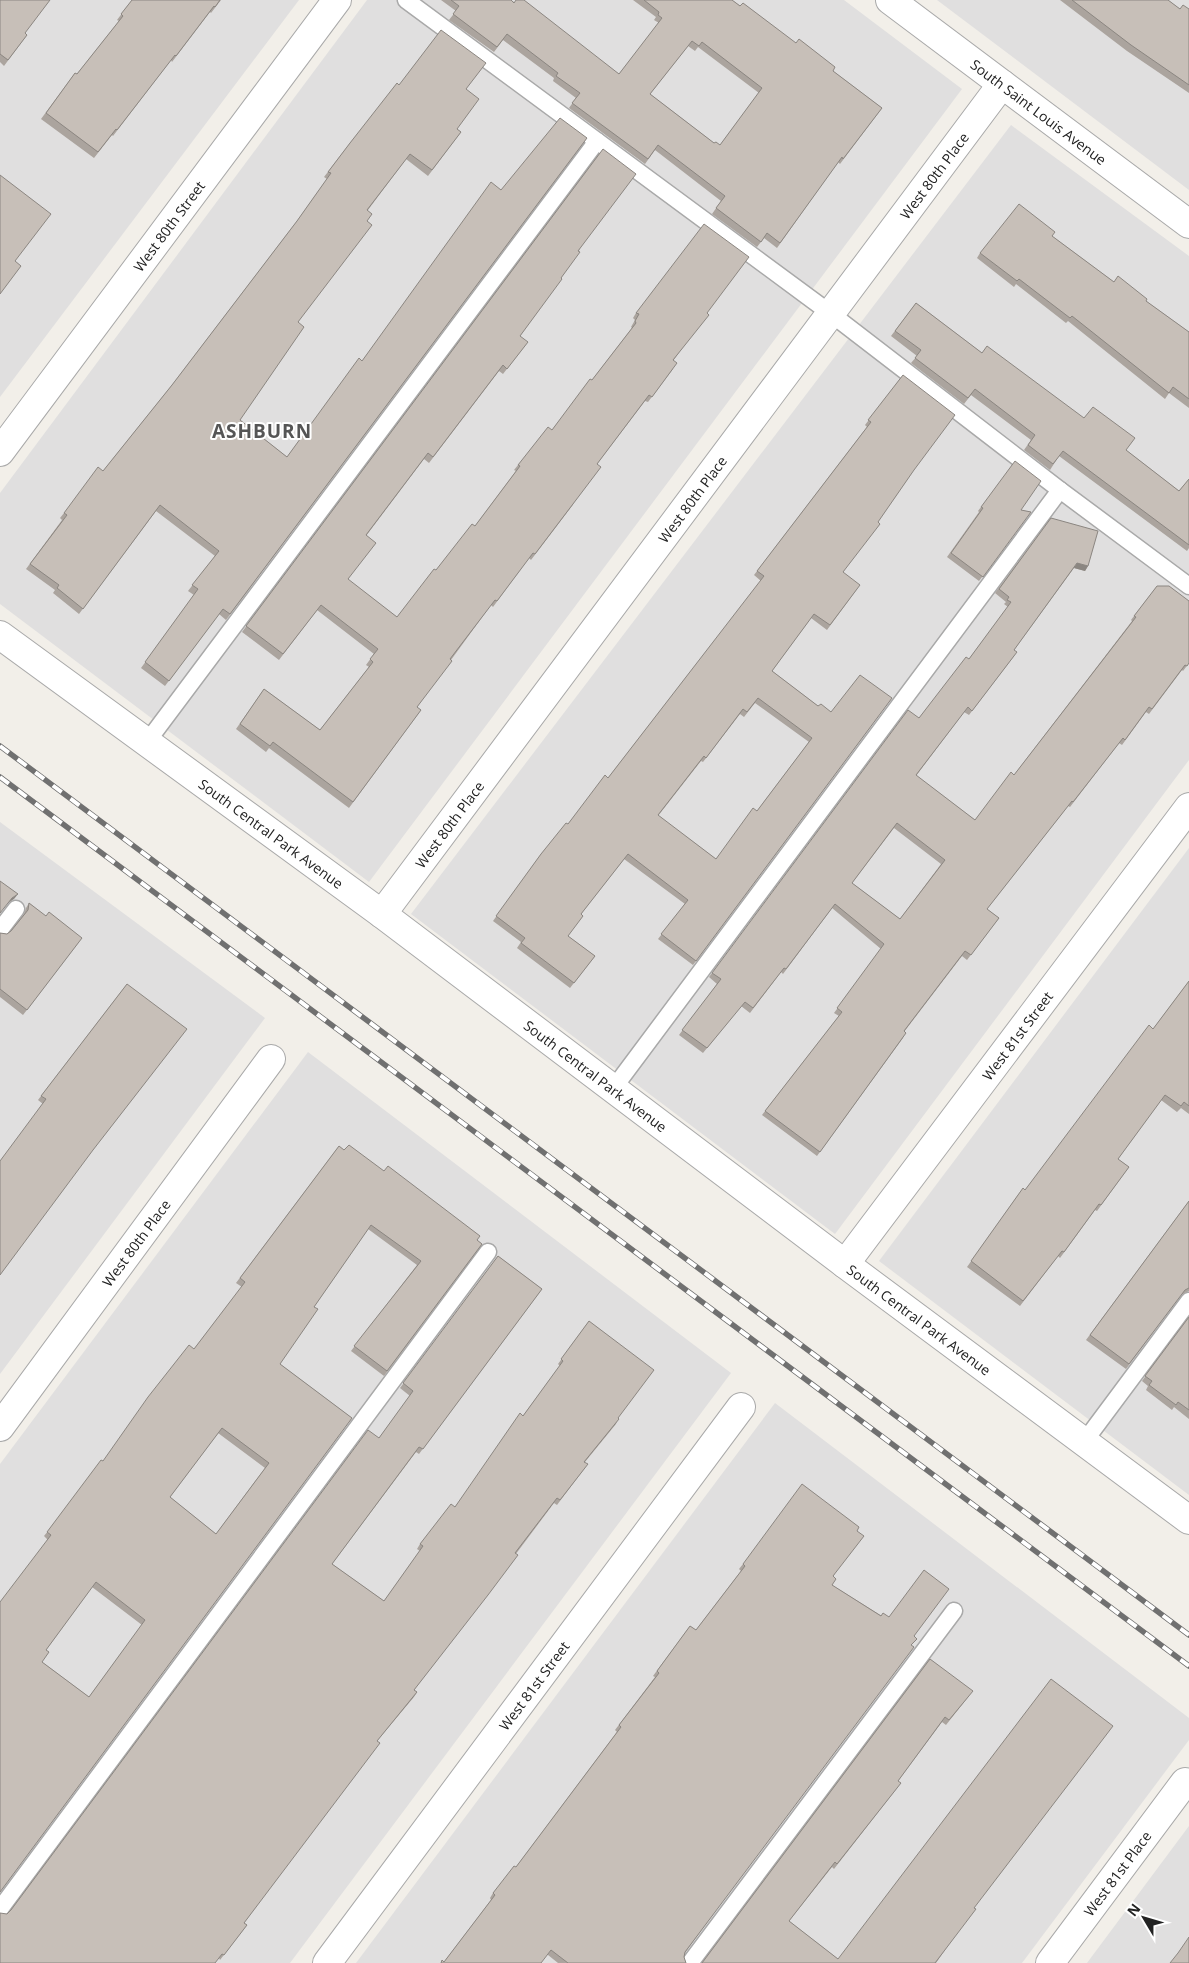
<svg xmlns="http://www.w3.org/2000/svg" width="1189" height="1963" font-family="'Open Sans',sans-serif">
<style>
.residential{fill:#e0dfdf}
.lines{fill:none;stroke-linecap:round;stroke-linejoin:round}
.lane-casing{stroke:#a9a9a9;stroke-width:19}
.street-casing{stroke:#a9a9a9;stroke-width:30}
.lane{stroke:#fff;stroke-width:16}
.street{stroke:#fff;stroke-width:28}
.rail-casing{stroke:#707070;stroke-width:5.5}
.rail{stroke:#fff;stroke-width:4;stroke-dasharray:11;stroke-linecap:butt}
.wall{fill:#aba49e;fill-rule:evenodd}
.shaded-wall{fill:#8b8681}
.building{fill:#c7bfb8;stroke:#8b8681;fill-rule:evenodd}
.labels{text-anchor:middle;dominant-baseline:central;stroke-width:4;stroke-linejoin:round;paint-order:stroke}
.street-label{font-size:14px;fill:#222;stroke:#fff}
.district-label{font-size:19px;font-weight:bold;letter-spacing:1px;fill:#555;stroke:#fff}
</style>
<rect width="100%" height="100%" fill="#f2efe9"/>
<g class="residential">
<path d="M 0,0 L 299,0 L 0,397 Z"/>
<path d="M 367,0 L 844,0 L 962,89 L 369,882 L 0,604 L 0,493 Z"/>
<path d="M 937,0 L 1189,0 L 1189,190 Z"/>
<path d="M 1011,125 L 1189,256 L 1189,760 L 835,1234 L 411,914 Z"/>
<path d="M 0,822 L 265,1018 L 0,1374 Z"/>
<path d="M 1189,848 L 1189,1495 L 879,1261 Z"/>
<path d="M 308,1052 L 731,1373 L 290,1963 L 0,1963 L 0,1464 Z"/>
<path d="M 775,1403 L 1189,1718 L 1189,1740 L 1022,1963 L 356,1963 Z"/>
<path d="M 1189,1826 L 1189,1963 L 1087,1963 Z"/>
</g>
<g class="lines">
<g class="lane-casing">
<g id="lane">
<path d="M 406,0 L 830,313 L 1060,490 L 1189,586"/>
<path d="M 147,742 L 597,141"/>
<path d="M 0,930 L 16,909"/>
<path d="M 613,1089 L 1060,490"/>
<path d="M 1084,1442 L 1189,1301"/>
<path d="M 0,1909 L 488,1252"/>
<path d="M 690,1963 L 954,1611"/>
</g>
</g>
<g class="street-casing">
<g id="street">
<path id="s1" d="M 890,0 L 1189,224"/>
<path id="s2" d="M 0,452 L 337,0"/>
<path id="s3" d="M 0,635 L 382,914 L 845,1264 L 1189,1520"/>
<path id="s4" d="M 382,914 L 1002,84"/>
<path id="s5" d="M 845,1264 L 1189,807"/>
<path id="s6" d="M 0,1427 L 271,1059"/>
<path id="s7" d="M 327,1963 L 741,1407"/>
<path id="s8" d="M 1050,1963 L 1185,1782"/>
</g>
</g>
<use href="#lane" class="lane"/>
<use href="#street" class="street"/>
<g class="rail-casing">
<g id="rail">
<path d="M 0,746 L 1189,1635"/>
<path d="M 0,777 L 1189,1666"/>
</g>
</g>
<use href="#rail" class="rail"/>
</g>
<g class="wall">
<path d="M 0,0 L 25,33 L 27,35 L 4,66 L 0,62 Z"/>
<path d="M 132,0 L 221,0 L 211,13 L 210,12 L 172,62 L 171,60 L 113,136 L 112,135 L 94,158 L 41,119 L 75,73 L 77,74 L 119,21 L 117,20 Z"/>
<path d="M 441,0 L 511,0 L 619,74 L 659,23 L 654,20 L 656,17 L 633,0 L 732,0 L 833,71 L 882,108 L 840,164 L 838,162 L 777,248 L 764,238 L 757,247 L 712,214 L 721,201 L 655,150 L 645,164 L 569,108 L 576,98 L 553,81 L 554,78 L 503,40 L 494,52 L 449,20 L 456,11 ZM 688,46 L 695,51 L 698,47 L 759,93 L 720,145 L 714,143 L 650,94 Z"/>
<path d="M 1060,0 L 1168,0 L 1180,9 L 1189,9 L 1189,93 L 1127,51 Z"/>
<path d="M 399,85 L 467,89 L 457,129 L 461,132 L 428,176 L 406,159 L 368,210 L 298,322 L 240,420 L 287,457 L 362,361 L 501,190 L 587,138 L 226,620 L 219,614 L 165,686 L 141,668 L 194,595 L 188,591 L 215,556 L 156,511 L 79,614 L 53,593 L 55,590 L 26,569 L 62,520 L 60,518 L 64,513 L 103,471 L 172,385 L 297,221 L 327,179 L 324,177 L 350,143 Z"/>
<path d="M 603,149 L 579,251 L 561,278 L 520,336 L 524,347 L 503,374 L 499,371 L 429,463 L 424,459 L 366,536 L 348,580 L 397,617 L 436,570 L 475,526 L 516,471 L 514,470 L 518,465 L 552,430 L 592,380 L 632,328 L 631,327 L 635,320 L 633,318 L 636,313 L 707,313 L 673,361 L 673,369 L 648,402 L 645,401 L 597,464 L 572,506 L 531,560 L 529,558 L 493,607 L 491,605 L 451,660 L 417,707 L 421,710 L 349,808 L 269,748 L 266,752 L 236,729 L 264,689 L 320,730 L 369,667 L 366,665 L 374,654 L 317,610 L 279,660 L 242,632 Z"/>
<path d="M 1052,236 L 1114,282 L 1146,301 L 1189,332 L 1189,408 L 1169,393 L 1165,399 L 1068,321 L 1066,323 L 1016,284 L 1014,287 L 977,258 L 980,253 Z"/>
<path d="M 916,303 L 982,353 L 1126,450 L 1179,491 L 1189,479 L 1189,548 L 1187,551 L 1059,456 L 1050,470 L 1024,450 L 1031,440 L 971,395 L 964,404 L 911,363 L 917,356 L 891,336 Z"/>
<path d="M 903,375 L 911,474 L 843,572 L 857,589 L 827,630 L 811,618 L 772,671 L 818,706 L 831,712 L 892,698 L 693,965 L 658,939 L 685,904 L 624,859 L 581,914 L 568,936 L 595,956 L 570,988 L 517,948 L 521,942 L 493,921 L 541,854 L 568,824 L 608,778 L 761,581 L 754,575 L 867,427 L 865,425 ZM 755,703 L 809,742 L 757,811 L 716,859 L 658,816 L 701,761 L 703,762 L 740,714 L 744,717 Z"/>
<path d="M 981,507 L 1021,510 L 1031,512 L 979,581 L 947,557 L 979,512 L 978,511 Z"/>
<path d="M 1051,518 L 1088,566 L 1085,571 L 1074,568 L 1014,650 L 1014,656 L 969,715 L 964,712 L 916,776 L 975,820 L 1014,775 L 1132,621 L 1131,620 L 1157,586 L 1189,663 L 1183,671 L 1182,670 L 1149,714 L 1146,712 L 1122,745 L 1119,743 L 1070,807 L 1068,806 L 987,909 L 999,918 L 967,960 L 962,956 L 904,1032 L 903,1038 L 817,1156 L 762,1115 L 839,1016 L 834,1013 L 881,949 L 832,908 L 783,974 L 781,972 L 750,1013 L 741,1006 L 703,1053 L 679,1035 L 717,984 L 709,977 L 712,973 L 919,718 L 969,659 L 1008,607 L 1004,604 L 1006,602 L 995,593 ZM 894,828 L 941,864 L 900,919 L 852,883 Z"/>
<path d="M 29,903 L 78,943 L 23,1015 L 0,997 L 0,933 L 7,934 L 11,931 L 24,914 L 26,908 Z"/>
<path d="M 1189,981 L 1189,1114 L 1181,1108 L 1177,1112 L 1161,1100 L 1118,1159 L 1129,1167 L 1097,1211 L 1095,1210 L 1060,1258 L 1058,1256 L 1020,1306 L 967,1267 L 1023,1188 L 1025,1190 L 1153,1029 Z"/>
<path d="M 127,984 L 89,1154 L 43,1104 L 38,1100 Z"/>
<path d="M 339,1146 L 344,1150 L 384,1171 L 482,1244 L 384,1376 L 351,1351 L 417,1265 L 368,1229 L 314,1307 L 280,1364 L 352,1418 L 0,1892 L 47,1539 L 44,1536 L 194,1349 L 242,1287 L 236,1283 ZM 218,1433 L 265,1468 L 216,1534 L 170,1497 ZM 92,1587 L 142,1625 L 89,1697 L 42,1662 L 46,1650 Z"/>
<path d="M 1189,1201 L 1189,1291 L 1181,1295 L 1126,1369 L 1086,1340 Z"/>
<path d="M 498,1256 L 542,1289 L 419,1454 L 416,1452 L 332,1564 L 384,1601 L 420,1551 L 417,1549 L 420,1544 L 455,1507 L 560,1366 L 558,1364 L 589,1321 L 618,1419 L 616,1424 L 585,1462 L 584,1469 L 557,1505 L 554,1503 L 414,1690 L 417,1692 L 414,1697 L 377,1741 L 244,1923 L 247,1925 L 220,1960 L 219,1958 L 7,1914 L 11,1910 L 379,1438 L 410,1396 L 400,1388 Z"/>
<path d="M 1189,1317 L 1189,1419 L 1174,1407 L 1172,1410 L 1146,1390 L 1148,1386 L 1142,1381 Z"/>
<path d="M 857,1531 L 833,1577 L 832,1585 L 914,1636 L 685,1953 L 684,1957 L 686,1963 L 558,1963 L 548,1955 L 444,1962 L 491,1900 L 490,1898 L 493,1893 L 516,1867 L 617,1732 L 615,1730 L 655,1677 L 653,1676 L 690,1626 L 696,1630 L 741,1571 L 739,1569 L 743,1564 Z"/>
<path d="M 930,1659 L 969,1696 L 946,1725 L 942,1722 L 898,1781 L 897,1788 L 834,1869 L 832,1867 L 789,1921 L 838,1959 L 974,1908 L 936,1963 L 702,1963 Z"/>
</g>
<g class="shaded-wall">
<path d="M 1077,563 L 1088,566 L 1085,571 L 1074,568 Z"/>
<path d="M 18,894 L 14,899 L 8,903 L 12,898 Z"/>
</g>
<g class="building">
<path d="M 0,0 L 50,0 L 25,33 L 27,35 L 8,60 L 0,54 Z"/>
<path d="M 132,0 L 220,0 L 215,7 L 214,6 L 176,56 L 175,55 L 117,130 L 116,129 L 98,152 L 46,113 L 75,73 L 77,74 L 123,16 L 121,14 Z"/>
<path d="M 451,0 L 511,0 L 514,3 L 516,0 L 524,0 L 619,74 L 662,18 L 658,15 L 659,12 L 644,0 L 732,0 L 740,6 L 743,3 L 796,43 L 799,39 L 835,67 L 833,71 L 882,108 L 843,159 L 842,157 L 780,243 L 767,233 L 761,242 L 716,208 L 725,196 L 658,145 L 648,159 L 572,103 L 580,93 L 556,76 L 558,73 L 507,34 L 497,47 L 453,14 L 459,6 ZM 692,41 L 699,46 L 702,42 L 762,88 L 720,145 L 716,142 L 714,143 L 650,94 Z"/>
<path d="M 1072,0 L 1168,0 L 1180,9 L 1183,5 L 1189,9 L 1189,85 L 1131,45 Z"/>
<path d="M 441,30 L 486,63 L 466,89 L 479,99 L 457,129 L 461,132 L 432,170 L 410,154 L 367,210 L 372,214 L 367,221 L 372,225 L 298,322 L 304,327 L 240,420 L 287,457 L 359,358 L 362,361 L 491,182 L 501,190 L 560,118 L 587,138 L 230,614 L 223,609 L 169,681 L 145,662 L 198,589 L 192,585 L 219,551 L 160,505 L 83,609 L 57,588 L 59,585 L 30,564 L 67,515 L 64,513 L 98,467 L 103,471 L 172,385 L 297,221 L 331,173 L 328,172 L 350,143 L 397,83 L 399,85 Z"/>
<path d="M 603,149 L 636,174 L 578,251 L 580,252 L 561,278 L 562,279 L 520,336 L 528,342 L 507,369 L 503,365 L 433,457 L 428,453 L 366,535 L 376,543 L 348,579 L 397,617 L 434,569 L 436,570 L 472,524 L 475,526 L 520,466 L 518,465 L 548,427 L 552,430 L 590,379 L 592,380 L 636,323 L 635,321 L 639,314 L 636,313 L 704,224 L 749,257 L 707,313 L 709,315 L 673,360 L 677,363 L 652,397 L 649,395 L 597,464 L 601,467 L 576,500 L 535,554 L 533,553 L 497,601 L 495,600 L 450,659 L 452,661 L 417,707 L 421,710 L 353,802 L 273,742 L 270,746 L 240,724 L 264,689 L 320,730 L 373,662 L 370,659 L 378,649 L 321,605 L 283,654 L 246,626 Z"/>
<path d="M 0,175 L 51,214 L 15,261 L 21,266 L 0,294 Z"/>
<path d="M 1019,204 L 1055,232 L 1052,236 L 1114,282 L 1118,276 L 1147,299 L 1146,301 L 1189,332 L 1189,399 L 1173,387 L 1169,393 L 1072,316 L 1070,318 L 1019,279 L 1017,281 L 980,253 Z"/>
<path d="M 916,303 L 982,353 L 987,346 L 1084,418 L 1093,407 L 1135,438 L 1126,450 L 1179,491 L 1189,479 L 1189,545 L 1063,451 L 1053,464 L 1028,445 L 1035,435 L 975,389 L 968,398 L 915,358 L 921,350 L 895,331 Z"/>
<path d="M 903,375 L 955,415 L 914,470 L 878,522 L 880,524 L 843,572 L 860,585 L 830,625 L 814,614 L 772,671 L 818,706 L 821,704 L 831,712 L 860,675 L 892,698 L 696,961 L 661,934 L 688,900 L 628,854 L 581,914 L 583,916 L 568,936 L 595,956 L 574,983 L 521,943 L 525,938 L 496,916 L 541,854 L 566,823 L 568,824 L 605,775 L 608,778 L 764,576 L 757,571 L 871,422 L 868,420 ZM 758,698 L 812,738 L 757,811 L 753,808 L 716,859 L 658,815 L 704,756 L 706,758 L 743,709 L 747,712 Z"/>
<path d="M 1015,461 L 1041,481 L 1021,510 L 1031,512 L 983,577 L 951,553 L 983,508 L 981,507 Z"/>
<path d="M 1051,518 L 1098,531 L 1088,566 L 1077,563 L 1014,650 L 1017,652 L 972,711 L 968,707 L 916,775 L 975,820 L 1011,772 L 1014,775 L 1136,617 L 1134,616 L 1157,586 L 1169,586 L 1189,601 L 1189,663 L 1187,666 L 1185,665 L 1152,709 L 1149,707 L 1125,740 L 1123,738 L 1073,802 L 1072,801 L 987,909 L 999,918 L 971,955 L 965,951 L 904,1031 L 906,1033 L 820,1152 L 765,1111 L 842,1012 L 837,1008 L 884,944 L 835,904 L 786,969 L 784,968 L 753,1008 L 745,1002 L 707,1048 L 682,1030 L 721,979 L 712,973 L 908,710 L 919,718 L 966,657 L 969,659 L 1011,602 L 1007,600 L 1009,597 L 999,589 ZM 897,823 L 945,860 L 900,919 L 852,883 Z"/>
<path d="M 0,881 L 18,894 L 12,898 L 0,913 Z"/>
<path d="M 29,903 L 46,916 L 49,912 L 82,938 L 27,1010 L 0,989 L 0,933 L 7,934 L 11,931 L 28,910 Z"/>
<path d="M 1189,981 L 1189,1106 L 1184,1102 L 1181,1106 L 1165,1095 L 1118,1159 L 1129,1167 L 1101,1205 L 1099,1204 L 1064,1252 L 1062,1251 L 1023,1301 L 971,1261 L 1023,1188 L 1025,1190 L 1149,1025 L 1153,1029 Z"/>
<path d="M 127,984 L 187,1029 L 93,1150 L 0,1275 L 0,1161 L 46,1099 L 41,1096 Z"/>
<path d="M 349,1145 L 384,1171 L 388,1166 L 480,1236 L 477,1240 L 482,1244 L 387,1371 L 354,1346 L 421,1261 L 371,1225 L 314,1307 L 318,1309 L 280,1364 L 352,1418 L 0,1892 L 0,1602 L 51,1535 L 47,1532 L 101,1460 L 103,1461 L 148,1397 L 189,1345 L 194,1349 L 245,1282 L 240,1278 L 339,1146 L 344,1150 ZM 222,1428 L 269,1463 L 216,1534 L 170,1497 ZM 96,1582 L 145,1620 L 89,1697 L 42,1662 L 49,1652 L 46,1650 Z"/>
<path d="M 1189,1201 L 1189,1288 L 1185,1290 L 1129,1364 L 1090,1335 Z"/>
<path d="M 498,1256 L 542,1289 L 423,1449 L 419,1447 L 332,1564 L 384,1601 L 423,1546 L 420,1544 L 451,1504 L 455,1507 L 520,1413 L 523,1416 L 563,1361 L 561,1359 L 589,1321 L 654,1370 L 618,1418 L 619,1419 L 584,1462 L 588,1464 L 560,1500 L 557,1498 L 515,1553 L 518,1555 L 488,1595 L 414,1690 L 417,1692 L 377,1741 L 380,1743 L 244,1923 L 247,1925 L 224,1955 L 222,1954 L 215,1963 L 0,1963 L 0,1913 L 7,1914 L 11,1910 L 368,1430 L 379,1438 L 413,1391 L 403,1383 Z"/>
<path d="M 1189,1317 L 1189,1410 L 1178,1402 L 1176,1405 L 1149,1385 L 1152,1381 L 1145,1376 Z"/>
<path d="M 802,1484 L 859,1527 L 857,1531 L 864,1536 L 833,1576 L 836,1579 L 832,1585 L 881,1616 L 883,1613 L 889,1617 L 924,1570 L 949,1589 L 914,1636 L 917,1639 L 911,1645 L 914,1647 L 685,1952 L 684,1957 L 686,1963 L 568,1963 L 551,1950 L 541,1963 L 441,1963 L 442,1960 L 444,1962 L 495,1895 L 493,1893 L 514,1866 L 516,1867 L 621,1727 L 619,1725 L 659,1673 L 657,1671 L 690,1626 L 696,1630 L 745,1566 L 743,1564 Z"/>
<path d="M 930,1659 L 973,1691 L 949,1720 L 945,1717 L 898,1781 L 901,1783 L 837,1864 L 835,1862 L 789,1921 L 838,1959 L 1051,1679 L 1113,1726 L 974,1908 L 976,1909 L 935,1963 L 702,1963 Z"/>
<path d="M 1189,1937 L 1189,1963 L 1170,1963 L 1178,1953 Z"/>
</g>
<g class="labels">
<g class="street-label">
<text stroke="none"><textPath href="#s1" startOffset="186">South Saint Louis Avenue</textPath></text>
<text stroke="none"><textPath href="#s4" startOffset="922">West 80th Place</textPath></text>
<text stroke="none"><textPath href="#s2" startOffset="282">West 80th Street</textPath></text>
<text stroke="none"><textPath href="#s4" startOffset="518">West 80th Place</textPath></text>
<text stroke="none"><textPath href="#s4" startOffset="112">West 80th Place</textPath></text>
<text stroke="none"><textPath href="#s3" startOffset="336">South Central Park Avenue</textPath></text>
<text stroke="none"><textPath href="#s5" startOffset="286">West 81st Street</textPath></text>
<text stroke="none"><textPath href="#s3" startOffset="741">South Central Park Avenue</textPath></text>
<text stroke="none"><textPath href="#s6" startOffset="229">West 80th Place</textPath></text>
<text stroke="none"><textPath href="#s3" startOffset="1146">South Central Park Avenue</textPath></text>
<text stroke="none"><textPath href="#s7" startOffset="346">West 81st Street</textPath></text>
<text stroke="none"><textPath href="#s8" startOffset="112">West 81st Place</textPath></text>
</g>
<g class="district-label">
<text x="262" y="431">ASHBURN</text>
</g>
</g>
<g transform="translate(1144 1918) rotate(308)" stroke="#ffffff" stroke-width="4" paint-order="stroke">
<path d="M0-4L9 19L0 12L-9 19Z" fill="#222222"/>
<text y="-8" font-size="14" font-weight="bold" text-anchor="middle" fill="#222222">N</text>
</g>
</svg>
